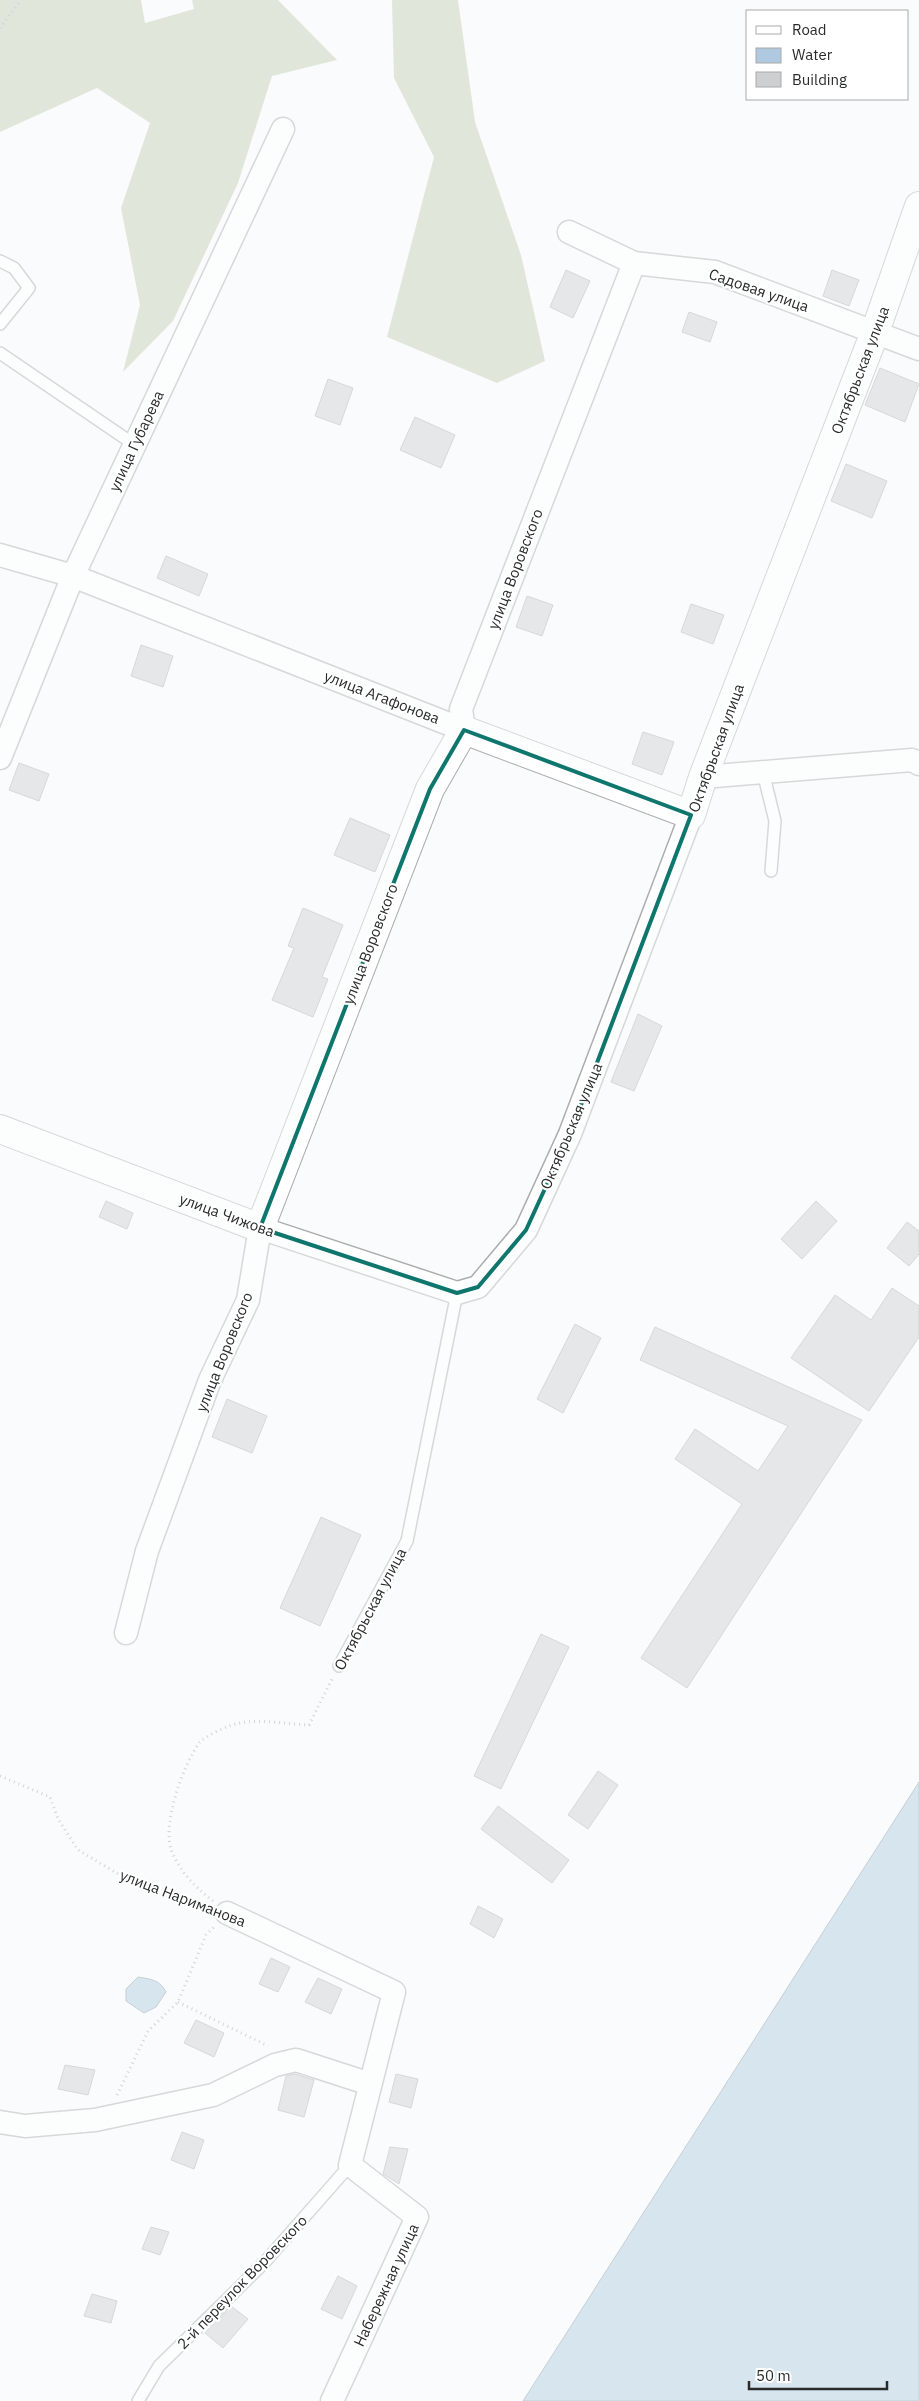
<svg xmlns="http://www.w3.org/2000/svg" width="919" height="2401" font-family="'IBM Plex Sans',sans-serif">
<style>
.forest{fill:#c0cfb1}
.water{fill:#aec9e0;stroke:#8699a9}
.building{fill:#cecfd0;stroke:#acadae}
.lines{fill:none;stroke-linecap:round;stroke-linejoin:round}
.lane-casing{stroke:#acadaf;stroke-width:14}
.street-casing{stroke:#acadaf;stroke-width:25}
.secondary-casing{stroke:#acadaf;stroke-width:30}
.path{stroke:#a5a6a7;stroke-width:3;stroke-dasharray:1 4;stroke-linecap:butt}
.lane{stroke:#fff;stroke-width:11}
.street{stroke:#fff;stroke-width:22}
.secondary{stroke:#fff;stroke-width:28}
.marked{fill:none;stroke:#0f766e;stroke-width:4;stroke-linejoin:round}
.labels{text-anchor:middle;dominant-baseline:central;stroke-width:4.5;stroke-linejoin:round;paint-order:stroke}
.street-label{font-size:15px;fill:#292a2a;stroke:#fff}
</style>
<rect width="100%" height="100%" fill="#fafbfc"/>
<g class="forest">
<path d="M 0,0 L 141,0 L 145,23 L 194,9 L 192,0 L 278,0 L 337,60 L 272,76 L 238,183 L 173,321 L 123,372 L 140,305 L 121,208 L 150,123 L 97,88 L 0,132 Z"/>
<path d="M 392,0 L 458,0 L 475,122 L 521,255 L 545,361 L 497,383 L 387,337 L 434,157 L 394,78 Z"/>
</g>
<g class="water">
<path d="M 919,1782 L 919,2401 L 523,2401 Z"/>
<path d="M 138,1977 C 151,1979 160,1980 166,1992 L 156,2007 L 144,2013 L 126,2001 L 126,1989 Z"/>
</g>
<g class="building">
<path d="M 566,270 L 590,281 L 573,318 L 550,307 Z"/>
<path d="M 832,270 L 859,280 L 849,306 L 823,296 Z"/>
<path d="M 689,312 L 717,322 L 710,342 L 682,332 Z"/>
<path d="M 880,368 L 919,384 L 905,422 L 865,405 Z"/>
<path d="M 328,379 L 353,388 L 340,425 L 315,416 Z"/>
<path d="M 415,417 L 455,435 L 441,468 L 400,450 Z"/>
<path d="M 846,464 L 887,481 L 872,518 L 831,501 Z"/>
<path d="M 166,556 L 208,574 L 199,596 L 157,578 Z"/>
<path d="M 527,596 L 553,605 L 542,636 L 516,627 Z"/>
<path d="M 691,604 L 724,615 L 713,644 L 681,632 Z"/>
<path d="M 141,645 L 173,656 L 163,687 L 131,676 Z"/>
<path d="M 643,732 L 674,742 L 662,775 L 632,764 Z"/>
<path d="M 19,763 L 49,774 L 39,801 L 9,790 Z"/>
<path d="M 350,818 L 390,835 L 375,872 L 334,855 Z"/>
<path d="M 303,908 L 343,925 L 322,977 L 328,979 L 313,1017 L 272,1000 L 294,948 L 288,946 Z"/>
<path d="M 638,1014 L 662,1026 L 634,1091 L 611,1082 Z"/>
<path d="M 106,1201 L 133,1213 L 127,1229 L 99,1217 Z"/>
<path d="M 816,1201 L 837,1221 L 802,1259 L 781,1239 Z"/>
<path d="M 907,1222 L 919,1231 L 919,1254 L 909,1266 L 887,1248 Z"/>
<path d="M 892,1288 L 919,1306 L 919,1337 L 869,1411 L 791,1358 L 835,1295 L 871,1320 Z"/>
<path d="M 575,1324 L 601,1338 L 563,1413 L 537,1399 Z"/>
<path d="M 655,1327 L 862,1420 L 687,1688 L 641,1658 L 742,1504 L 675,1459 L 695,1429 L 758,1471 L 788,1426 L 640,1360 Z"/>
<path d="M 227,1399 L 267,1416 L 252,1453 L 212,1437 Z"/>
<path d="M 321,1517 L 361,1535 L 320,1626 L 280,1608 Z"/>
<path d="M 541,1634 L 569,1647 L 501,1789 L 474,1776 Z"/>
<path d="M 598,1771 L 618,1785 L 588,1829 L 568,1815 Z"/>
<path d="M 498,1806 L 569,1860 L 552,1883 L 481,1829 Z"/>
<path d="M 478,1906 L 503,1919 L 494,1938 L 470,1924 Z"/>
<path d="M 271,1958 L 290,1967 L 278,1992 L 259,1984 Z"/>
<path d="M 318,1978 L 342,1989 L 331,2014 L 305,2002 Z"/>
<path d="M 196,2020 L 224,2033 L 214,2057 L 184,2043 Z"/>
<path d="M 65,2065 L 95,2070 L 88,2095 L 58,2089 Z"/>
<path d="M 295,2074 L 314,2080 L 304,2117 L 278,2110 L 286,2076 Z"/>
<path d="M 396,2074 L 418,2079 L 411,2108 L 389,2102 Z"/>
<path d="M 182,2132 L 204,2140 L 194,2169 L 171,2160 Z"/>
<path d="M 390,2147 L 408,2149 L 399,2184 L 383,2174 Z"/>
<path d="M 151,2227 L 169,2232 L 160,2255 L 142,2249 Z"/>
<path d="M 338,2276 L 357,2286 L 342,2319 L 321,2309 Z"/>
<path d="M 92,2294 L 117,2301 L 111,2323 L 84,2316 Z"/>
<path d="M 231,2306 L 248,2319 L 223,2348 L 205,2333 Z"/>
</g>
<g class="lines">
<g class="lane-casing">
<g id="lane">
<path d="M 0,261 L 14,268 L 29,288 L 0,324"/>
<path d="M 0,353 L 135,445"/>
<path d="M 763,772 L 775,821 L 771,871"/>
<path d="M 339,1666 L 407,1541 L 457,1293"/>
<path d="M 138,2401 L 159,2366 L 264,2263 L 350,2165"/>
</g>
</g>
<g class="street-casing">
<g id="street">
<path d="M 569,232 L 634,263 L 715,272 L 919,349"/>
<path d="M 0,555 L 73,576 L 464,730 L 461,709 L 634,263"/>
<path d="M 0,758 L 73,576 L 283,129"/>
<path d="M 703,777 L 912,760 L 919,764"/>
<path d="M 126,1633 L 147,1551 L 210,1380 L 248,1300 L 260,1228 L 457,1293 L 478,1287 L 526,1230 L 570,1134 L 691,815"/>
<path d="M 227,1913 L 394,1992 L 350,2165 L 417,2217 L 332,2401"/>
<path d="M 0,2122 L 25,2126 L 95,2120 L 213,2095 L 275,2065 L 296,2060 L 370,2084"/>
</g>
</g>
<g class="secondary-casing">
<path id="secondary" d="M 0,1129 L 260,1228 L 430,789 L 464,730 L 691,815 L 703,777 L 875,332 L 919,206"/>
</g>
<g class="path">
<path d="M 0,28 L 21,0"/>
<path d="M 0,1776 L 50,1797 L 58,1819 L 78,1850 L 120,1875 L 160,1891 L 210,1907"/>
<path d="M 213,1901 C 196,1888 181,1873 172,1852 C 161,1825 183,1766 199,1743 C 204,1737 221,1729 229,1726 C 253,1717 284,1724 309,1725 L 333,1677"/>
<path d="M 178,2002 L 268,2046"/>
<path d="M 117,2095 L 148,2031 L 178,2002 L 206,1935 L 215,1926"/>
</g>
<use href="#lane" class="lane"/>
<use href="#street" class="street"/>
<use href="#secondary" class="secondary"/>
</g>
<path d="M0 0H919V2401H0ZM 464,730 L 691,815 L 570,1134 L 526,1230 L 478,1287 L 457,1293 L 260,1228 L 430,789 Z" fill="#fafbfc" fill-opacity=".55" fill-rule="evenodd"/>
<path class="marked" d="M 464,730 L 691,815 L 570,1134 L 526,1230 L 478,1287 L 457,1293 L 260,1228 L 430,789 Z"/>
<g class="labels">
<g class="street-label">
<text transform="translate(759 290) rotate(19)">Садовая улица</text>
<text transform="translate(860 370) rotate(-69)">Октябрьская улица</text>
<text transform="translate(136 441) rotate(-65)">улица Губарева</text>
<text transform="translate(515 569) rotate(-69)">улица Воровского</text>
<text transform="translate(382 697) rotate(21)">улица Агафонова</text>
<text transform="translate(716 748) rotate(-70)">Октябрьская улица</text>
<text transform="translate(370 944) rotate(-69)">улица Воровского</text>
<text transform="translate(571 1126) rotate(-67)">Октябрьская улица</text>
<text transform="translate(227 1215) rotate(20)">улица Чижова</text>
<text transform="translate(224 1352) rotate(-68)">улица Воровского</text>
<text transform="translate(370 1609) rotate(-62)">Октябрьская улица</text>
<text transform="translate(183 1898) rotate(21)">улица Нариманова</text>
<text transform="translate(242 2282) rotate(-46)">2-й переулок Воровского</text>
<text transform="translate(386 2285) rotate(-65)">Набережная улица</text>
</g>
</g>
<rect x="746" y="10" width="162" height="90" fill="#ffffff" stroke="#a9aaaa"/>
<rect x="756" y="26" width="25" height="8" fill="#ffffff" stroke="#a9aaaa"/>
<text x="792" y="35" font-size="15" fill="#292a2a">Road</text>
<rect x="756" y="48" width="25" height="15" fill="#aec9e0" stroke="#a9aaaa"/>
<text x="792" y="60" font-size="15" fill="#292a2a">Water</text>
<rect x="756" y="72" width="25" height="15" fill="#cecfd0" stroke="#a9aaaa"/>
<text x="792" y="85" font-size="15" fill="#292a2a">Building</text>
<path d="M749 2381v8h138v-8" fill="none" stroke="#292a2a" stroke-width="2.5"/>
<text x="756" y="2381" font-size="15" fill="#292a2a" stroke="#ffffff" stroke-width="4" paint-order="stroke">50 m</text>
</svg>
